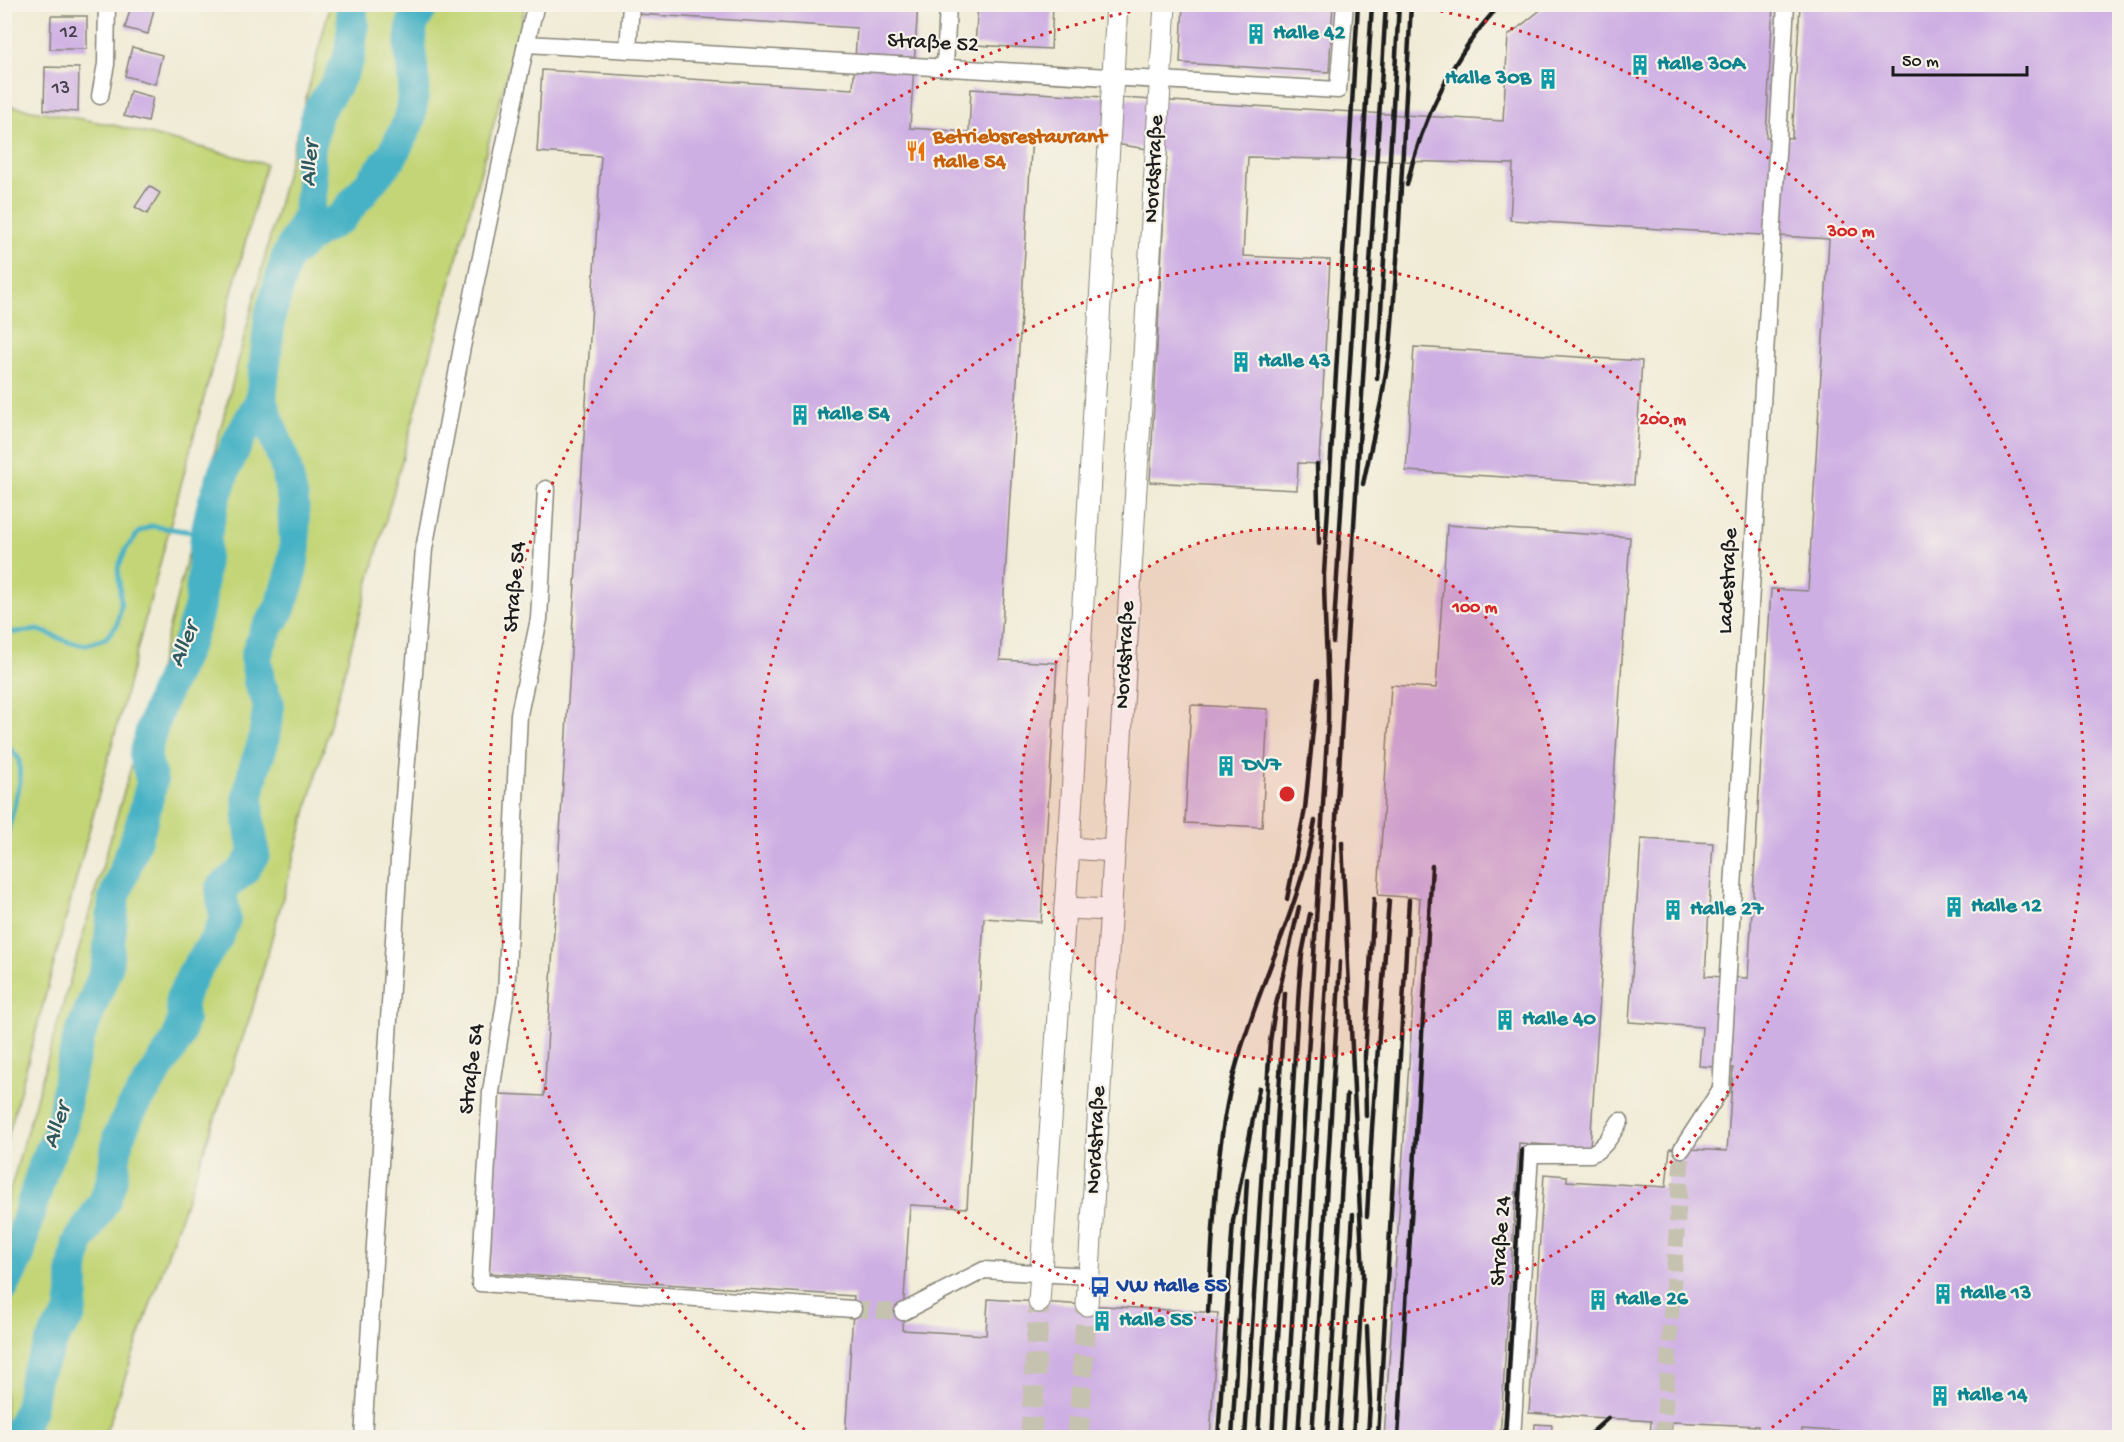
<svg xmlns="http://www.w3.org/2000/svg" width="2124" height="1442" font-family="'Gochi Hand',sans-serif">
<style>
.green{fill:#c3d577;stroke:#70784a;stroke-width:1.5}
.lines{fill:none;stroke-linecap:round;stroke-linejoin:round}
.stream{stroke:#47b2c5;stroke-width:5}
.river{stroke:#47b2c5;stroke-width:32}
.building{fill:#ceafe3}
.minor-tunnel{stroke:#c6c2b0;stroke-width:16;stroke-dasharray:16 8;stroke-linecap:butt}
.tertiary-tunnel{stroke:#c6c2b0;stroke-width:21;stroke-dasharray:21 10;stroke-linecap:butt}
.minor-casing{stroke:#868478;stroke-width:19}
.tertiary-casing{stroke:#868478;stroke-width:23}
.minor{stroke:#fff;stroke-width:16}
.tertiary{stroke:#fff;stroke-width:21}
.rail{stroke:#1c1c1c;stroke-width:4.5}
.ring{fill:none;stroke:#d62828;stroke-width:3;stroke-dasharray:3 6}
.labels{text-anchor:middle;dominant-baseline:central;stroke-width:4.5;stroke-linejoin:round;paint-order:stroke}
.number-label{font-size:20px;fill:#48414e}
.culture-label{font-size:22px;font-weight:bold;fill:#0d838f;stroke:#f7f3e8;text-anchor:start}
.street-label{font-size:22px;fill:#1c1c1c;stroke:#f7f3e8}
.food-label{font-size:22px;font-weight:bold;fill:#c56008;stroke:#f7f3e8;text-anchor:start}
.transit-label{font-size:22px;font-weight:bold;fill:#164399;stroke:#f7f3e8;text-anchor:start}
.water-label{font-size:24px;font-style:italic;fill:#2d5860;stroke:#f7f3e8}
.centre{fill:#d62828;stroke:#f7f3e8;stroke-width:3}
.ring-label{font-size:18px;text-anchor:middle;font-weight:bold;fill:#d62828;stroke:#f7f3e8;stroke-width:4.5;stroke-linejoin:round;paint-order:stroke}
</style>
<rect width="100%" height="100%" fill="#f7f3e8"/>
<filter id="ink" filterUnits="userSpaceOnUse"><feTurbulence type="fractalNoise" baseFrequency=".0167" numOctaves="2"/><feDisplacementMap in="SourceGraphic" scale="12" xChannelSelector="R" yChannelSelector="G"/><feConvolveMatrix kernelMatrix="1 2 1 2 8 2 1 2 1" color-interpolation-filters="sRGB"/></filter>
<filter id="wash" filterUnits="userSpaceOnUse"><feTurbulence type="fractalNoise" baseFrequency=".008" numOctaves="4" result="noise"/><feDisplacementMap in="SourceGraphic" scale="24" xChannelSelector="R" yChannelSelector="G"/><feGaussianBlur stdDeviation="1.35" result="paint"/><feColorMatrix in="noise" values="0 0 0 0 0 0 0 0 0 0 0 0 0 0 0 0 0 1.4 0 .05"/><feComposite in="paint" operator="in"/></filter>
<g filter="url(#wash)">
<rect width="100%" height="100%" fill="#f0ebd5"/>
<g class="green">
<path d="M 330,5 L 526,5 L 252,1011 L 108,1427 L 101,1437 L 5,1437 L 5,1208 L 154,686 Z"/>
<path d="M 5,105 L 113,125 L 266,164 L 5,1148 Z"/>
</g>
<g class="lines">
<g class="stream">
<path d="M 4,633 L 39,630 L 69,642 L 86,645 L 105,639 L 117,625 L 121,604 L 118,568 L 126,549 L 139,532 L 151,526 L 206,534"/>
<path d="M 4,741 L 19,759 L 20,782 L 4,847"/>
</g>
<g class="river">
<path d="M 295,250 L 312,235 L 341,218 L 392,156 L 410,119 L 414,85 L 410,48 L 412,24 L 424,4"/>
<path d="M 4,1286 L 19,1255 L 26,1224 L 44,1165 L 62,1126 L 68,1083 L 78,1040 L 107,967 L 114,898 L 141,825 L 152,782 L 145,755 L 152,728 L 162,699 L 188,643 L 200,606 L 206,534 L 213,504 L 225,469 L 240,437 L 261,400 L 270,316 L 287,256 L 308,216 L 312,188 L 309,152 L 317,113 L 338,81 L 349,58 L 353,26 L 351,4"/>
<path d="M 16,1438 L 30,1409 L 35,1377 L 56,1333 L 70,1315 L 73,1295 L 73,1269 L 78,1243 L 105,1200 L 112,1179 L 118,1138 L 130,1112 L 177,1040 L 183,1019 L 181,999 L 193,974 L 217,938 L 225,919 L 221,889 L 243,871 L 254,854 L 249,821 L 248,796 L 254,769 L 263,743 L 269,705 L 259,682 L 256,656 L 264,634 L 280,608 L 290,579 L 295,547 L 293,500 L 285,464 L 261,400"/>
</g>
</g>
<g id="blocks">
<g class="building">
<path d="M 637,4 L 918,4 L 910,128 L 969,132 L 971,89 L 1503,121 L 1508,36 L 1548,4 L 1773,4 L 1766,137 L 1792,138 L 1800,5 L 2120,5 L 2120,1438 L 1947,1438 L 1802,1429 L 1801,1438 L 1757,1438 L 1758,1426 L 1672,1422 L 1671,1438 L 1650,1438 L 1651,1421 L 1529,1413 L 1544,1174 L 1567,1176 L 1567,1181 L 1666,1187 L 1670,1148 L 1727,1151 L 1733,1068 L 1699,1066 L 1702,1027 L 1629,1022 L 1641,839 L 1713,843 L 1705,976 L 1748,978 L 1771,589 L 1808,591 L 1829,239 L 1510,220 L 1513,164 L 1248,157 L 1243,256 L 1330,260 L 1319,464 L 1298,463 L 1297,490 L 1150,482 L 1167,152 L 1076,138 L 1032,135 L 1000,660 L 1057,663 L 1041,922 L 984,918 L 967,1208 L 910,1205 L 902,1330 L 986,1335 L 988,1299 L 1218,1313 L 1210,1438 L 845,1438 L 854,1296 L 488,1273 L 499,1094 L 544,1096 L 601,156 L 537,152 L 542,70 L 853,89 L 857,28 L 637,14 Z"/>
<path d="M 978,4 L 1053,4 L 1051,49 L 975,45 Z"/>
<path d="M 1183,4 L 1333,4 L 1329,72 L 1180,63 Z"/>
<path d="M 131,5 L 154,9 L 148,34 L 125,28 Z"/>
<path d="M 51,16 L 87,16 L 87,49 L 50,49 Z"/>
<path d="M 132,47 L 162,55 L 155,84 L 125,76 Z"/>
<path d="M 45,67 L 79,68 L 78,112 L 44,110 Z"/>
<path d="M 130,91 L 153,97 L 148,122 L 124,116 Z"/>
<path d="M 149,186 L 160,193 L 147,214 L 135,207 Z"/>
<path d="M 1414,347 L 1642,361 L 1634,485 L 1406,471 Z"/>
<path d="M 1447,525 L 1630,537 L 1590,1148 L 1519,1143 L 1500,1438 L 1384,1438 L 1420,898 L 1378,895 L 1391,685 L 1436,688 Z"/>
<path d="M 1191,705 L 1268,709 L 1262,827 L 1185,823 Z"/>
<path d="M 1535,1424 L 1552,1425 L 1551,1438 L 1534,1436 Z"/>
</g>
</g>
</g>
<g filter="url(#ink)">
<use href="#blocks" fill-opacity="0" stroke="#868478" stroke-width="1.5"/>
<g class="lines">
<g class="minor-tunnel">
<path d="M 853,1309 L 903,1312"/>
<path d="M 1663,1438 L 1682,1149"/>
</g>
<g class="tertiary-tunnel">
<path d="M 1031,1438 L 1039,1302"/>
<path d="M 1078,1438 L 1087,1305"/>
</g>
<g class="minor-casing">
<g id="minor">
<path d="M 526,44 L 1338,90 L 1345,4"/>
<path d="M 628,50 L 631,4"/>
<path d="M 945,67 L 948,4"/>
<path d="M 100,96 L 106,64 L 107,4"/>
<path d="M 546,489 L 539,619 L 519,714 L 506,995 L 491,1092 L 480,1283 L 853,1309"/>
<path d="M 1682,1149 L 1721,1089 L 1786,4"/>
<path d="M 903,1312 L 984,1270 L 1088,1276"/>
<path d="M 363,1438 L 399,859 L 424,549 L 462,347 L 526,44 L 536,4"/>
<path d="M 1512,1438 L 1530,1154 L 1591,1154 C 1605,1148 1612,1133 1620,1121"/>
</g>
</g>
<g class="tertiary-casing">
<g id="tertiary">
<path d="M 1069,848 L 1114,851"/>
<path d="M 1065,908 L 1111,910"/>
<path d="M 1039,1302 L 1069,848 L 1117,4"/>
<path d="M 1087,1305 L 1165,4"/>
</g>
</g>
<use href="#minor" class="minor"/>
<use href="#tertiary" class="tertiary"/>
<g class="rail">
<path d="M 1407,185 C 1421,120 1454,53 1501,4"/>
<path d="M 1377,379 L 1399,4"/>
<path d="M 1317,464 L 1319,544"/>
<path d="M 1363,484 L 1381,402 L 1390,349 L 1397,260 L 1411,4"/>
<path d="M 1333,642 L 1372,4"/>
<path d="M 1342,842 L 1363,1275 L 1353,1438"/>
<path d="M 1287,899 L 1305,809 L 1318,680"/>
<path d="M 1366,1116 L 1365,1056 L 1374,899"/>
<path d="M 1367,1216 L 1372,1128 L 1389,901"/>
<path d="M 1208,1312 C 1214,1228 1214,1141 1238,1059 C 1261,979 1301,904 1315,821"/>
<path d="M 1367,1327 L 1370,1403 L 1368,1438"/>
<path d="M 1218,1438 L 1233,1221 L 1259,1088"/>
<path d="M 1232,1438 L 1247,1180"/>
<path d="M 1245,1438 L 1270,1042 L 1275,1009 L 1299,907"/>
<path d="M 1258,1438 L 1285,993"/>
<path d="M 1272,1438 L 1299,987 L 1302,954 L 1310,914"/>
<path d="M 1285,1438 L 1328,721 C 1329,672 1324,623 1324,574 L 1358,4"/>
<path d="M 1298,1438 L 1386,4"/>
<path d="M 1312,1438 L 1340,962"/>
<path d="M 1327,1438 L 1347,1095"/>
<path d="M 1339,1438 L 1353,1214"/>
<path d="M 1378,1438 L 1409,900"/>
<path d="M 1398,1438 L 1432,866"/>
<path d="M 1505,1438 L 1522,1150"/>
<path d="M 1586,1438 L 1608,1418"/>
</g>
</g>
</g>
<circle cx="1287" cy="794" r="266" fill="#d62828" fill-opacity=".12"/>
<g class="ring">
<circle cx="1287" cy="794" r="266"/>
<circle cx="1287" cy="794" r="532"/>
<path d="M812 1435A798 798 0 0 1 1169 5M1405 5A798 798 0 0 1 1762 1435"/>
</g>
<defs>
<g id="building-bare" transform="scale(1.62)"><path d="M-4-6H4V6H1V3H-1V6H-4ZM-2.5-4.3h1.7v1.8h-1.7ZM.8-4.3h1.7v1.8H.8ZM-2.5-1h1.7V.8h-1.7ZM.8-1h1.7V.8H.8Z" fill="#0f9aa8" stroke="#f7f3e8" stroke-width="2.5" paint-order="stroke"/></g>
<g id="restaurant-bare" transform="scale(1.62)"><path d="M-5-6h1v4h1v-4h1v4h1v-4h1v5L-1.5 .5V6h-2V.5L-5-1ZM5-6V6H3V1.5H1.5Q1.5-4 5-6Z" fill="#e8710a" stroke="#f7f3e8" stroke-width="2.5" paint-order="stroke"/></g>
<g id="bus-bare" transform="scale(1.62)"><path d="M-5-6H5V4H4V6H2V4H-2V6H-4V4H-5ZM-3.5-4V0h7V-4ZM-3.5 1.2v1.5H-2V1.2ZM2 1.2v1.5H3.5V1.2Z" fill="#1a4fb4" stroke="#f7f3e8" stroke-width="2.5" paint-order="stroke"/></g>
</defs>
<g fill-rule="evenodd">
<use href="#building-bare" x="1256" y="34"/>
<use href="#building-bare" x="1640" y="65"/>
<use href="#building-bare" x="1548" y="79"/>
<use href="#restaurant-bare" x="916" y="151"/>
<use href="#building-bare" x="1241" y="362"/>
<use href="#building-bare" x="800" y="415"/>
<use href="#building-bare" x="1226" y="766"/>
<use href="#building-bare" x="1954" y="907"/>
<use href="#building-bare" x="1673" y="910"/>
<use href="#building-bare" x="1505" y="1020"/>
<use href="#bus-bare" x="1100" y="1287"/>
<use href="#building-bare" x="1943" y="1294"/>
<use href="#building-bare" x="1598" y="1300"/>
<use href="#building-bare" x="1102" y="1321"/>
<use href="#building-bare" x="1940" y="1396"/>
</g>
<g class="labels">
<g class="number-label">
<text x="69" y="33">12</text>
<text x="61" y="89">13</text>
</g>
<g class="culture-label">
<text x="1273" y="34">Halle 42</text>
<text x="1657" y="65">Halle 30A</text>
<text x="1531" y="79" text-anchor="end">Halle 30B</text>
<text x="1258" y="362">Halle 43</text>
<text x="817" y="415">Halle 54</text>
<text x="1243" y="766">DV7</text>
<text x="1971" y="907">Halle 12</text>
<text x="1690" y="910">Halle 27</text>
<text x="1522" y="1020">Halle 40</text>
<text x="1960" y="1294">Halle 13</text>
<text x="1615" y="1300">Halle 26</text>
<text x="1119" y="1321">Halle 55</text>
<text x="1957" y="1396">Halle 14</text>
</g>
<g class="street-label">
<text transform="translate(933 44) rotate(3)">Straße 52</text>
<text transform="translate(1155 169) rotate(-87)">Nordstraße</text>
<text transform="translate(1729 581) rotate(-87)">Ladestraße</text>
<text transform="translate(516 587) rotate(-85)">Straße 54</text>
<text transform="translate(1126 655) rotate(-87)">Nordstraße</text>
<text transform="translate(473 1069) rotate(-83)">Straße 54</text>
<text transform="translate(1097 1140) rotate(-87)">Nordstraße</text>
<text transform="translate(1502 1241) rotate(-86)">Straße 24</text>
</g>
<g class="food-label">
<text x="933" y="138">Betriebsrestaurant<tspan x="933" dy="25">Halle 54</tspan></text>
</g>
<g class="transit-label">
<text x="1117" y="1287">VW Halle 55</text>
</g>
<g class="water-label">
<text transform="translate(311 164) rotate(-86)">Aller</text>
<text transform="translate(185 645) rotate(-68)">Aller</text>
<text transform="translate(58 1126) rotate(-72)">Aller</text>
</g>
</g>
<circle cx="1287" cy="794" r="9" class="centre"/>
<g class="ring-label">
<text x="1851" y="236">300 m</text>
<text x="1663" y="424">200 m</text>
<text x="1475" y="612">100 m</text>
</g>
<rect width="2124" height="1442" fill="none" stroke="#f7f3e8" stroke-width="24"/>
<path d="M1893 66v9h134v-9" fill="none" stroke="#1c1c1c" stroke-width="3"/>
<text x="1902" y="66" font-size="18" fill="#1c1c1c" stroke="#f7f3e8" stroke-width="4.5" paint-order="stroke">50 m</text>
</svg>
